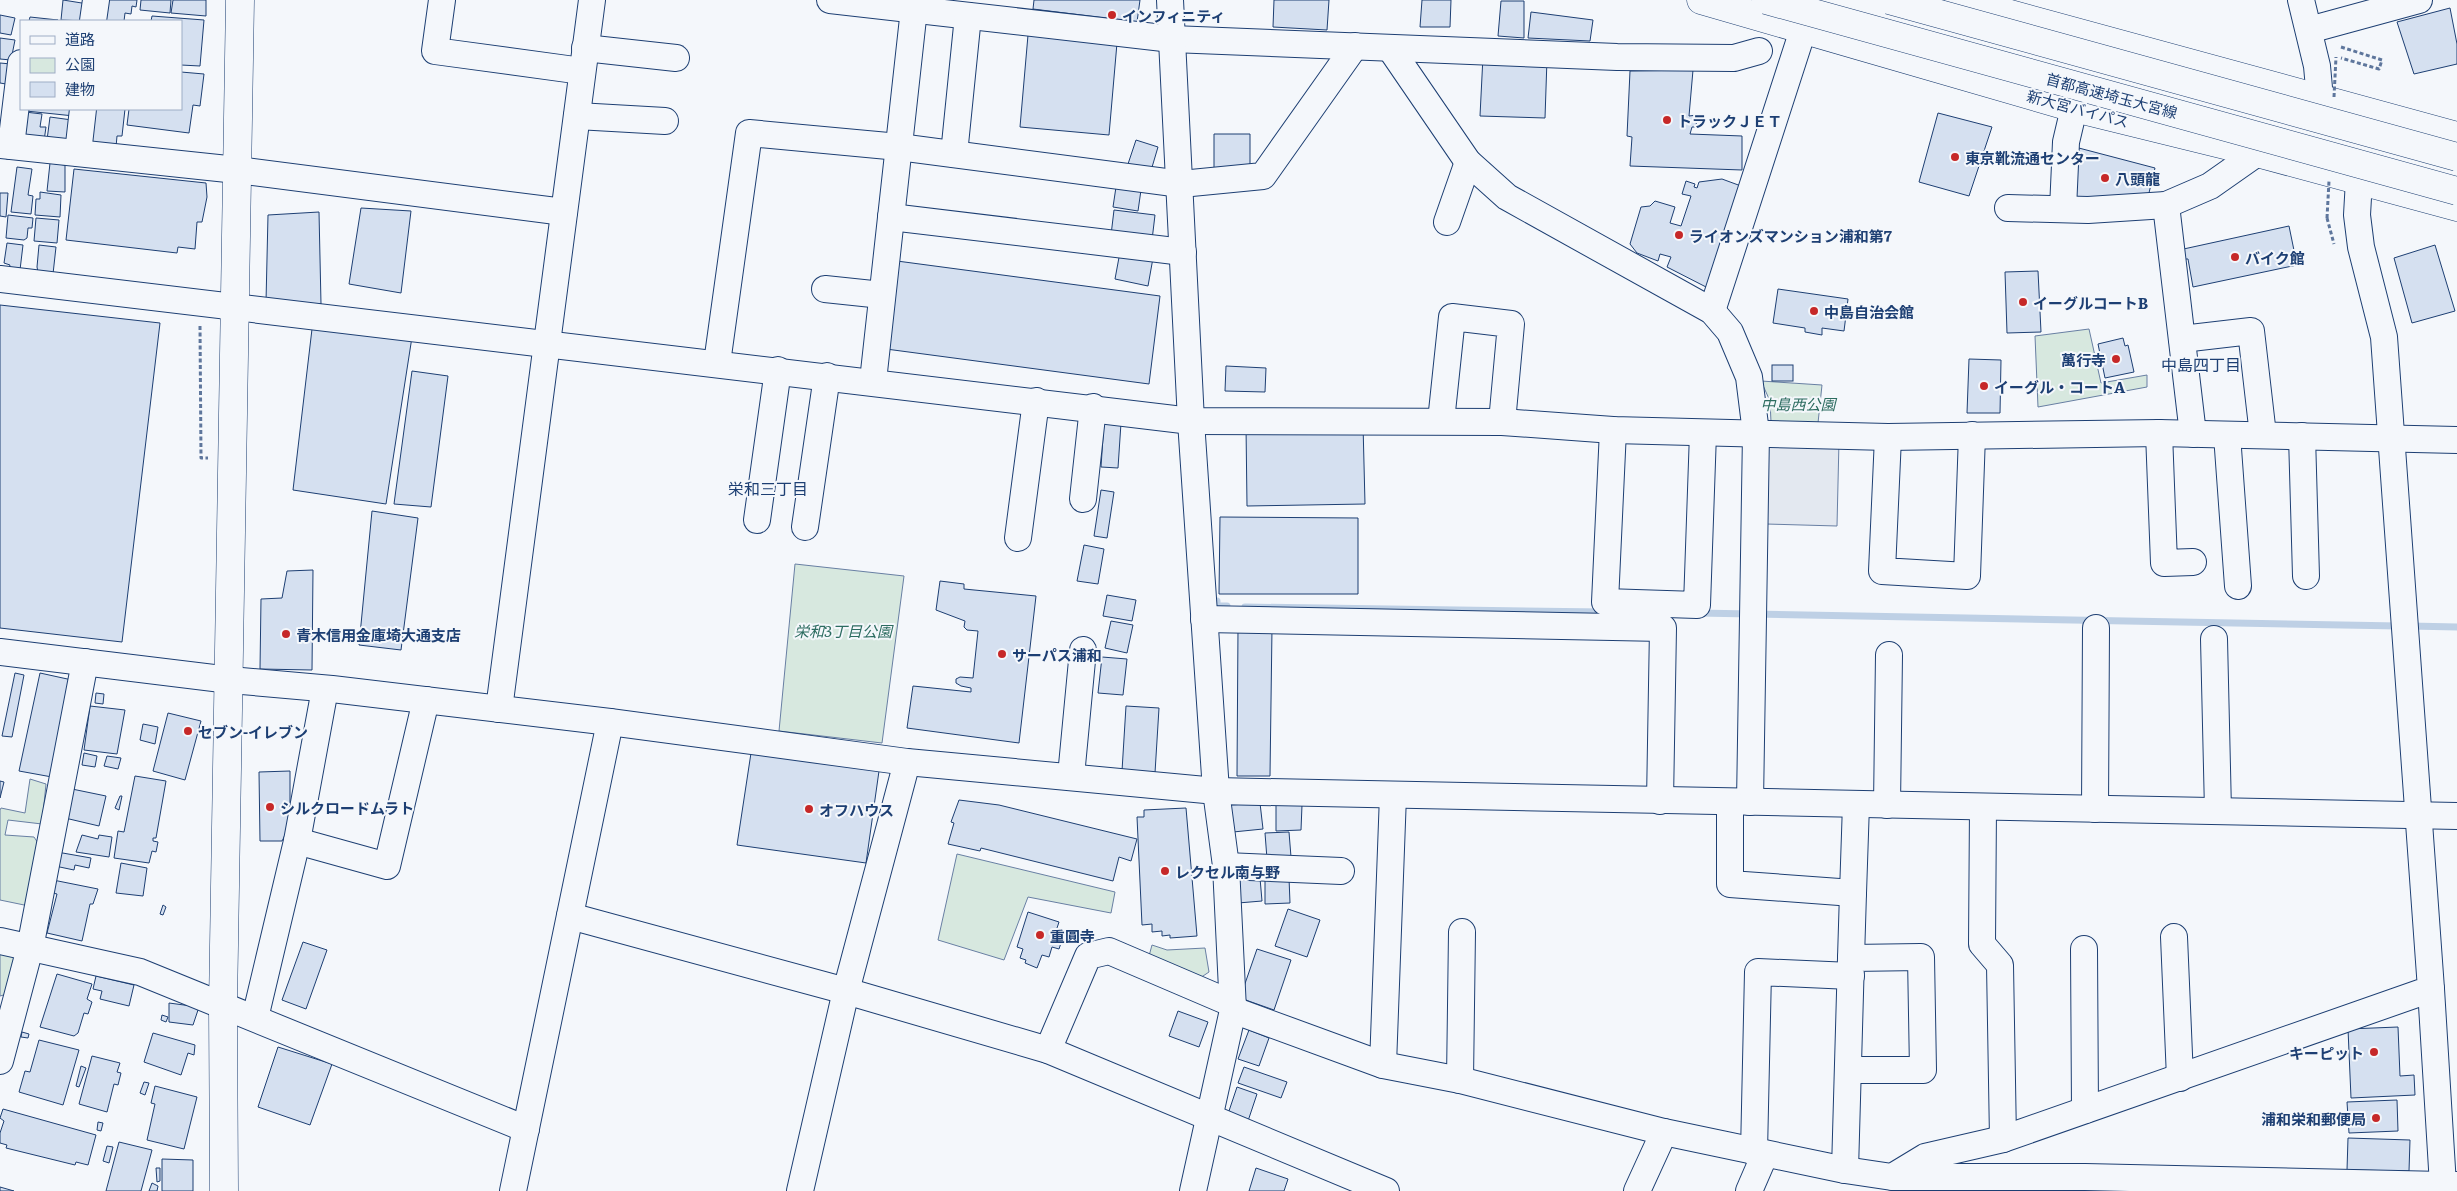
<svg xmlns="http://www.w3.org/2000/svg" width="2457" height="1191" font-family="Literata,'Noto Sans JP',serif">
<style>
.green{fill:#d7e8df;stroke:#687fa3}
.parking{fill:#e3e8f0;stroke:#687fa3}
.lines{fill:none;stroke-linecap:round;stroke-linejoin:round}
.stream{stroke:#bed0e5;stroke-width:7}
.building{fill:#d5e0f0;stroke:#1d3f73}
.minor-casing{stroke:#1d3f73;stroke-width:28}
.highway-casing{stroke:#1d3f73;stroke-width:29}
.path{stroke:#5e769c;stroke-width:3;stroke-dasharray:4 2.5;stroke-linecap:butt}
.minor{stroke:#f4f7fb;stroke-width:26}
.highway{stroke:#f4f7fb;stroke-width:28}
.highway-bridge-casing{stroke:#1d3f73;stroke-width:29;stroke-linecap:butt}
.path-bridge{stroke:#5e769c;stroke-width:3;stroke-dasharray:4 2.5;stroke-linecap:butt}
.highway-bridge{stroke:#f4f7fb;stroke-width:28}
.poi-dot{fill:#c62828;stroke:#f4f7fb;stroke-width:2}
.labels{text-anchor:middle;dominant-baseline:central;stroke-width:4;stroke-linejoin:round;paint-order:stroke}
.poi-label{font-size:15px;font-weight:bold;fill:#1d3f73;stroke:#f4f7fb;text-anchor:start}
.street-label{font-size:15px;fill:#1d3f73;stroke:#f4f7fb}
.park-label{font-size:15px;font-style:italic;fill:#2c6c60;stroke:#f4f7fb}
.neighbourhood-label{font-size:16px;fill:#1d3f73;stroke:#f4f7fb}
</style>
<rect width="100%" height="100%" fill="#f4f7fb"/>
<g class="green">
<path d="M 2089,329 L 2101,383 L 2147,375 L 2147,387 L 2038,407 L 2035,336 Z"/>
<path d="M 1761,381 L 1822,385 L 1818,423 L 1771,422 L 1770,401 Z"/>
<path d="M 795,564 L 904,576 L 882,743 L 779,731 Z"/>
<path d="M 30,779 L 46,784 L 42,824 L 8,820 L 5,835 L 34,837 L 38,843 L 29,906 L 0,900 L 0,810 L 1,808 L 25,813 Z"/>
<path d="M 957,854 L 1115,892 L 1111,913 L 1028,897 L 1004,960 L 938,940 Z"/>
<path d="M 1152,945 L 1167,950 L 1205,948 L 1209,972 L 1200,978 L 1149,956 Z"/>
<path d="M 0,951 L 11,953 L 17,964 L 11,993 L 0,996 Z"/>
</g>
<path class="parking" d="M 1768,440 L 1839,441 L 1837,526 L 1766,524 Z"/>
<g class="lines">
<g class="stream">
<path d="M 1217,601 L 1217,606 L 1227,606"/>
<path d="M 1245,607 L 1604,612"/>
<path d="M 1697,613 L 2399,626"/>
<path d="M 2410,626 L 2457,627"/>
</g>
</g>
<g class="building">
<path d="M 63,0 L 88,4 L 85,21 L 61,20 Z"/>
<path d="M 107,0 L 137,0 L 136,7 L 132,6 L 131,14 L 125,13 L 124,21 L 104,21 Z"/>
<path d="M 141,0 L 171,0 L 170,13 L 140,10 Z"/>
<path d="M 173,0 L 206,0 L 206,16 L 171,13 Z"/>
<path d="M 1034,0 L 1140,0 L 1137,22 L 1033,9 Z"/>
<path d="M 1274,0 L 1329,0 L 1327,30 L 1273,27 Z"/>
<path d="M 1422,0 L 1451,0 L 1450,27 L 1420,27 Z"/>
<path d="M 1501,1 L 1524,1 L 1524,38 L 1498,36 Z"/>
<path d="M 2450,8 L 2457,44 L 2457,64 L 2414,74 L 2397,22 Z"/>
<path d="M 1531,12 L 1593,20 L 1590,41 L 1528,38 Z"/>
<path d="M 0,15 L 15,18 L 11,35 L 0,33 Z"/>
<path d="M 152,16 L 204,20 L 200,66 L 181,65 L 181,21 L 151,21 Z"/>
<path d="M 30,17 L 58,20 L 29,21 Z"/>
<path d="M 1028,35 L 1117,43 L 1109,135 L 1020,127 Z"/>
<path d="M 0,38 L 15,40 L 11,60 L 0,59 Z"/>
<path d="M 1483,56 L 1547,59 L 1545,118 L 1480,116 Z"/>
<path d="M 0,63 L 11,64 L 6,84 L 0,83 Z"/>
<path d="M 1693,70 L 1689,116 L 1697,115 L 1696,127 L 1692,127 L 1690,134 L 1742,136 L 1742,170 L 1630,166 L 1632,137 L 1627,136 L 1630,71 Z"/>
<path d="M 181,72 L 204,74 L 200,106 L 193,105 L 189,133 L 127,125 L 129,109 L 181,109 Z"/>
<path d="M 26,109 L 75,109 L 74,116 L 26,111 Z"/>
<path d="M 94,109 L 125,109 L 122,136 L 117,136 L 116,147 L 91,144 Z"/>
<path d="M 25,112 L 42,114 L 40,127 L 46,127 L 44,141 L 22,137 Z"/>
<path d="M 1938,113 L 1992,127 L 1969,196 L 1919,182 Z"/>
<path d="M 50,117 L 72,120 L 66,142 L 47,140 Z"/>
<path d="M 1214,134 L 1250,134 L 1250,171 L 1214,170 Z"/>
<path d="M 1136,140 L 1158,147 L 1150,174 L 1127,167 Z"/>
<path d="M 2075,147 L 2155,168 L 2148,197 L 2070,198 Z"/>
<path d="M 50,163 L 65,165 L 65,192 L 47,191 Z"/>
<path d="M 17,167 L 32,169 L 28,195 L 33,196 L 31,214 L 11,212 Z"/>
<path d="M 74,169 L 206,183 L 207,197 L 202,222 L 197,222 L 195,249 L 178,247 L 177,253 L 66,240 Z"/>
<path d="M 1722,179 L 1741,186 L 1708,288 L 1667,267 L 1671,257 L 1660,254 L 1658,261 L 1637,253 L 1630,244 L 1641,207 L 1650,206 L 1655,201 L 1675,207 L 1670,223 L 1681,226 L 1691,196 L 1682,194 L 1686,181 L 1695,184 L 1694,187 L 1697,188 L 1699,182 Z"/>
<path d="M 1116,187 L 1141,190 L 1138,211 L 1113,207 Z"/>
<path d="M 40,192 L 61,195 L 60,217 L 35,215 L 36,199 L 40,199 Z"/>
<path d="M 0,193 L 8,193 L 6,217 L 0,216 Z"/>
<path d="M 361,208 L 411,211 L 401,293 L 349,284 Z"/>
<path d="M 1114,210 L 1155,215 L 1152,240 L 1111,235 Z"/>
<path d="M 319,212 L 321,304 L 266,302 L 268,215 Z"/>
<path d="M 8,215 L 33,218 L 32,228 L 28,228 L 27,238 L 24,240 L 6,238 Z"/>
<path d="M 36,218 L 59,220 L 57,243 L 34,241 Z"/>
<path d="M 2289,226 L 2297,265 L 2193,287 L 2188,259 L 2180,259 L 2179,250 Z"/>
<path d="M 7,243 L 23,245 L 20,270 L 9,268 L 10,265 L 4,263 Z"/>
<path d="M 39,245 L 56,247 L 53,274 L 38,272 L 37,267 Z"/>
<path d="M 2435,245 L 2455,311 L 2412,323 L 2394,258 Z"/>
<path d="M 1120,252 L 1153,258 L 1148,286 L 1115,279 Z"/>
<path d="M 897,261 L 1160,296 L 1149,384 L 886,349 Z"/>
<path d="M 2038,271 L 2041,332 L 2007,333 L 2005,272 Z"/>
<path d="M 1778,289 L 1848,299 L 1844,331 L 1822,328 L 1822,335 L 1805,332 L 1805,328 L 1773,323 Z"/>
<path d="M 0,305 L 160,323 L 122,642 L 0,628 Z"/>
<path d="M 312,329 L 412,337 L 386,504 L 293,490 Z"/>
<path d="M 2123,338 L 2125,346 L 2128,345 L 2134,372 L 2105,378 L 2098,344 Z"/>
<path d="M 1969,359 L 2001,360 L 2000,413 L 1967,413 Z"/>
<rect x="1772" y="365" width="21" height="16"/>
<path d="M 1226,366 L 1266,368 L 1265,392 L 1225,391 Z"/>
<path d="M 412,371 L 448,376 L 431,507 L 394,504 Z"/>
<path d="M 1104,422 L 1121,423 L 1118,468 L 1101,467 Z"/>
<path d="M 1363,424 L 1365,504 L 1247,506 L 1246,426 Z"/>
<path d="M 1101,490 L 1114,492 L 1107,538 L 1094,536 Z"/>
<path d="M 372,511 L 418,518 L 401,650 L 359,645 Z"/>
<path d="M 1220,517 L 1358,518 L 1358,594 L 1219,594 Z"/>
<path d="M 1084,545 L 1104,549 L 1098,584 L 1077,581 Z"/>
<path d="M 313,570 L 312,670 L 260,669 L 261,599 L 282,598 L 287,571 Z"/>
<path d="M 940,581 L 964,584 L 964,589 L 1036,596 L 1019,743 L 907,728 L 913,686 L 971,692 L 971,688 L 961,686 L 956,683 L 956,679 L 960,677 L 973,678 L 978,631 L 967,630 L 964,627 L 965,621 L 936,610 Z"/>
<path d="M 1107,595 L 1136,600 L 1132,621 L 1103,616 Z"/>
<path d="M 1111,621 L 1133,625 L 1127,653 L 1105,648 Z"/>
<path d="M 1238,628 L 1272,628 L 1270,776 L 1237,776 Z"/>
<path d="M 1102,657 L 1127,659 L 1123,695 L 1098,693 Z"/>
<path d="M 15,673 L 24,675 L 12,737 L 2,736 Z"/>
<path d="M 40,673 L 72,680 L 52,777 L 19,771 Z"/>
<path d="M 96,693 L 104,694 L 103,704 L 95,703 Z"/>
<path d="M 90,706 L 125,710 L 117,754 L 84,750 Z"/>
<path d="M 1126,706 L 1159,708 L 1155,773 L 1122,771 Z"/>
<path d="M 168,713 L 201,721 L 185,780 L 153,771 Z"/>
<path d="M 143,724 L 158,727 L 155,744 L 140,740 Z"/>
<path d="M 84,753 L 97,756 L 95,767 L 82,765 Z"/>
<path d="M 751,753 L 879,771 L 866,863 L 737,845 Z"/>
<path d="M 107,756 L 121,758 L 118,769 L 104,766 Z"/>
<path d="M 290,771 L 290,826 L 282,841 L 260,841 L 259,772 Z"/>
<path d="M 135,776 L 166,781 L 156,838 L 153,838 L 153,841 L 158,842 L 156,852 L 152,851 L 149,863 L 114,858 L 118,831 L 124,832 Z"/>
<path d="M 0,781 L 4,782 L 0,798 Z"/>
<path d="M 72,789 L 106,796 L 99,826 L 65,818 Z"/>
<path d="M 120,796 L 122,796 L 119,810 L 115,808 Z"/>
<path d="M 959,800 L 999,805 L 1137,839 L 1131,861 L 1119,857 L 1113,881 L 981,848 L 980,851 L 948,844 L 954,823 L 951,822 Z"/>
<path d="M 1260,803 L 1263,829 L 1233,832 L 1231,805 Z"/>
<path d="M 1276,805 L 1302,805 L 1301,830 L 1276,831 Z"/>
<path d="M 1186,808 L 1197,936 L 1170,938 L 1170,935 L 1162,936 L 1162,931 L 1152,932 L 1152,924 L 1142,925 L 1137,817 L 1144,817 L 1144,810 Z"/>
<path d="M 1289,832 L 1291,857 L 1267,859 L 1265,833 Z"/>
<path d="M 82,835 L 98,839 L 99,835 L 112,837 L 109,857 L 76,852 Z"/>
<path d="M 57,852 L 91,858 L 89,868 L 75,865 L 74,870 L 55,866 Z"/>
<path d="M 121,863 L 147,868 L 143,896 L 116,893 Z"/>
<path d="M 1260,878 L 1262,901 L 1238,903 L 1236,880 Z"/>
<path d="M 1289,878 L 1290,903 L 1265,904 L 1265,879 Z"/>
<path d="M 53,880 L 98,889 L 93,904 L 90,904 L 82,941 L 47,933 L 57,894 L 49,892 Z"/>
<path d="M 163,905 L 166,907 L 163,915 L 160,914 Z"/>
<path d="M 1288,909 L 1320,920 L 1307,957 L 1275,946 Z"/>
<path d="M 1028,912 L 1059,922 L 1056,931 L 1064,934 L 1059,949 L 1052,947 L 1049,957 L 1042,955 L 1037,968 L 1025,963 L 1026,960 L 1020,958 L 1023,949 L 1017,947 Z"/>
<path d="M 303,942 L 327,950 L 306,1009 L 282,1000 Z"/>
<path d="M 1257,949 L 1291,960 L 1274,1010 L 1240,998 Z"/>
<path d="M 57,974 L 92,984 L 87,999 L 92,1002 L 88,1014 L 84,1013 L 78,1033 L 74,1036 L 40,1027 Z"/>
<path d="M 96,976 L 134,985 L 129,1006 L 100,999 L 102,991 L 93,989 Z"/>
<path d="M 169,1003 L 199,1007 L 193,1025 L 169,1022 Z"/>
<path d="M 1178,1011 L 1208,1022 L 1199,1047 L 1169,1036 Z"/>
<path d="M 162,1015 L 168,1017 L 166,1022 L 161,1020 Z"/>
<path d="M 2398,1027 L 2400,1076 L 2414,1075 L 2415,1095 L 2351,1098 L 2348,1029 Z"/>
<path d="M 1249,1030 L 1269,1038 L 1259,1066 L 1238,1059 Z"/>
<path d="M 22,1032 L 29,1034 L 28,1038 L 21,1037 Z"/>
<path d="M 153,1033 L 195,1045 L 194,1055 L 188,1053 L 181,1075 L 144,1062 Z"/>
<path d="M 39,1040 L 79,1050 L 63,1105 L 19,1092 L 25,1071 L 30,1072 Z"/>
<path d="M 278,1047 L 332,1064 L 310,1125 L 258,1107 Z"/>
<path d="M 92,1056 L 120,1063 L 117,1072 L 121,1073 L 118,1085 L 114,1084 L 107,1112 L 79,1104 Z"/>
<path d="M 81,1066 L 86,1068 L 79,1087 L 76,1086 Z"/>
<path d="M 1244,1067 L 1287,1082 L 1281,1098 L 1238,1083 Z"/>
<path d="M 144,1082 L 149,1083 L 145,1095 L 140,1093 Z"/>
<path d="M 155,1086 L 197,1097 L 184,1149 L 147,1140 L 155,1104 L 151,1103 Z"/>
<path d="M 1237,1087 L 1257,1094 L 1247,1124 L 1227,1117 Z"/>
<path d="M 2397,1100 L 2398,1131 L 2349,1133 L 2347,1102 Z"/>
<path d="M 3,1109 L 96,1135 L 88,1165 L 76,1162 L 75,1165 L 6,1148 L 7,1145 L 0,1143 L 0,1133 L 4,1121 L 0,1118 Z"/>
<path d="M 98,1122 L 103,1123 L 101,1131 L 97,1130 Z"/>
<path d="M 2348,1138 L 2410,1140 L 2409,1171 L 2347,1170 Z"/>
<path d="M 119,1142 L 152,1150 L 141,1191 L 106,1191 Z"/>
<path d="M 107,1146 L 113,1147 L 109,1163 L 103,1161 Z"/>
<path d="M 162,1159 L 193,1160 L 193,1191 L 162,1191 Z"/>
<path d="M 156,1168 L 160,1168 L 160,1181 L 157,1182 Z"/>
<path d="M 1256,1168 L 1288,1179 L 1284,1191 L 1249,1191 Z"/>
<path d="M 152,1183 L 158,1186 L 157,1191 L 149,1191 Z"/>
<path d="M 0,1187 L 14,1191 L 0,1191 Z"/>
</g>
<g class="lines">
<g class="minor-casing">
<g id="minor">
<path d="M 442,0 L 435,51 L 582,71"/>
<path d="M 830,0 L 1172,39 L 1617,57 L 1734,58 L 1759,51"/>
<path d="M 1170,0 L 1191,421 L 1216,791 L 1226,866 L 1233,1010 L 1193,1191"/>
<path d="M 2301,0 L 2317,66 L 2320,99"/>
<path d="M 93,21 L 96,0"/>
<path d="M 2309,30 L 2419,0"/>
<path d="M 585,48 L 676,58"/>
<path d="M 1390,48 L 1468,162 L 1507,197 L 1712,311 L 1730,332 L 1749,377 L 1756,433 L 1750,802"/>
<path d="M 577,116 L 665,121"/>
<path d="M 0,145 L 237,170 L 564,212"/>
<path d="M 11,146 L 21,63"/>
<path d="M 78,153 L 83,109"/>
<path d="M 954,154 L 968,16"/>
<path d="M 2166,205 L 2193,434"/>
<path d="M 2008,208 L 2088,210 L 2166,205 L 2210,186 L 2257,153"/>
<path d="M 2063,209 L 2066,142 L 2074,108"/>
<path d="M 891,217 L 1183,252"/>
<path d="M 1447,222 L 1468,162"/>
<path d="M 0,279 L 1191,421 L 1502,422 L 1613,430 L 1888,437 L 2159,433 L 2457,440"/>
<path d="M 825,289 L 882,295"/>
<path d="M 1712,311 L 1803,30"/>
<path d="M 2182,339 L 2251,331 L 2263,435"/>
<path d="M 717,363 L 749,133 L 899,147 L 1181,184 L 1263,176 L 1355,46"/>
<path d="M 873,381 L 915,0"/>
<path d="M 1441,421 L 1452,317 L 1511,324 L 1502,422"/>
<path d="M 1613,430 L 1605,602 L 1697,605 L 1703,433"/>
<path d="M 2159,433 L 2164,563 L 2193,562"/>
<path d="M 2227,435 L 2238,586"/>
<path d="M 2302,436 L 2306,576"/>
<path d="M 1888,437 L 1882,571 L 1967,576 L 1972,435"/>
<path d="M 1083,499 L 1093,407"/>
<path d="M 757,520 L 778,370"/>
<path d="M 805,527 L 827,376"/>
<path d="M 1018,538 L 1036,401"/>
<path d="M 1204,619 L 1663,628 L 1660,801"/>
<path d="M 2214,639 L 2218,811"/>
<path d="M 0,652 L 230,680 L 332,689 L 610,722 L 907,762 L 1216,791 L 2457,816"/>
<path d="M 499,709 L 592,0"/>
<path d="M 1071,776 L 1083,650"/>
<path d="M 1730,802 L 1730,884 L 1853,893 L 1856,804"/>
<path d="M 1887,805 L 1889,655"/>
<path d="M 1983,807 L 1982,944 L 2000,965 L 2003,1139"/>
<path d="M 2095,809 L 2096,628"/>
<path d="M 297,841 L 387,866 L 426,700"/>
<path d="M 1226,866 L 1341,871"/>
<path d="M 570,916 L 846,991 L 1048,1050 L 1386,1191"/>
<path d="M 2174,937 L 2180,1078"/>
<path d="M 0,941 L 140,972 L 526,1129"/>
<path d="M 2084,949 L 2085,1110"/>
<path d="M 1851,958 L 1853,893"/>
<path d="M 2431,989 L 2443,1185 L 2457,1185"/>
<path d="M 1233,1010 L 1383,1065 L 1460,1080 L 1664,1132 L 1845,1170 L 1892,1177 L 1925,1157 L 2003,1139 L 2431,989 L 2384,337 L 2361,247 L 2357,215 L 2359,180"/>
<path d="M 255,1018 L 297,841 L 325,689"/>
<path d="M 1048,1050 L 1088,956 L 1109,951 L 1233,1004"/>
<path d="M 0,1061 L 30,948 L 85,662"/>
<path d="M 1383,1065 L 1393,795"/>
<path d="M 1460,1080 L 1462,932"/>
<path d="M 1754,1152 L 1758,972 L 1851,976"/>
<path d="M 1845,1170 L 1851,958 L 1921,957 L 1923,1070 L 1848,1070"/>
<path d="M 1893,1177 L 2085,1177 L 2443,1185 L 2444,1191"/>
<path d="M 513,1191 L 610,722"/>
<path d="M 800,1191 L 846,991 L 907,762"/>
<path d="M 1637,1191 L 1664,1132"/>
<path d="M 1749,1191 L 1765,1154"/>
</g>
</g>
<g class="highway-casing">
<g id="highway">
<path d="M 1701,0 L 2074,108 L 2257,153 L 2457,207"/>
<path d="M 1959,0 L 2457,136"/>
<path d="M 224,1191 L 223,1005 L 240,0"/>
</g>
</g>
<g class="path">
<path d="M 2341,47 L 2382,60 L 2379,69 L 2341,58"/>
<path d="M 2327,218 L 2334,244"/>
<path d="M 200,326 L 201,458 L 208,458"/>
</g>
<use href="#minor" class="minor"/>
<use href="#highway" class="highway"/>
<g class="highway-bridge-casing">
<g id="highway-bridge">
<path d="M 1766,0 L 2457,191"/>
<path d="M 1889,0 L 2457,157"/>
</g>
</g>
<g class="path-bridge">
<path d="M 2334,97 L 2336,57"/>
<path d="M 2327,218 L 2329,181"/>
</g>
<use href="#highway-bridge" class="highway-bridge"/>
</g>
<g class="poi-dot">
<circle cx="1112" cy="15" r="5"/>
<circle cx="1667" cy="120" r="5"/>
<circle cx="1955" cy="157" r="5"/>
<circle cx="2105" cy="178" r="5"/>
<circle cx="1679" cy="235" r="5"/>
<circle cx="2235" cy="257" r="5"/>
<circle cx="2023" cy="302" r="5"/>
<circle cx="1814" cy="311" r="5"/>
<circle cx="2116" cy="359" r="5"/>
<circle cx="1984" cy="386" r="5"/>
<circle cx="286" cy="634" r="5"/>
<circle cx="1002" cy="654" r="5"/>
<circle cx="188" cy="731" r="5"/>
<circle cx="270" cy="807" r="5"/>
<circle cx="809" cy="809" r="5"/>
<circle cx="1165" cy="871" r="5"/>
<circle cx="1040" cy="935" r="5"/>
<circle cx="2374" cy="1052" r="5"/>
<circle cx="2376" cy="1118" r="5"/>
</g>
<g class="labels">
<g class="poi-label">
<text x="1122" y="15">インフィニティ</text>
<text x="1677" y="120">トラックＪＥＴ</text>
<text x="1965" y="157">東京靴流通センター</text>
<text x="2115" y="178">八頭龍</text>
<text x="1689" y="235">ライオンズマンション浦和第7</text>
<text x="2245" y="257">バイク館</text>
<text x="2033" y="302">イーグルコートB</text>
<text x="1824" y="311">中島自治会館</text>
<text x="2106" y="359" text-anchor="end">萬行寺</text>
<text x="1994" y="386">イーグル・コートA</text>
<text x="296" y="634">青木信用金庫埼大通支店</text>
<text x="1012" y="654">サーパス浦和</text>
<text x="198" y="731">セブン-イレブン</text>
<text x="280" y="807">シルクロードムラト</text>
<text x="819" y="809">オフハウス</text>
<text x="1175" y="871">レクセル南与野</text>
<text x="1050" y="935">重圓寺</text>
<text x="2364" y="1052" text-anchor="end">キーピット</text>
<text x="2366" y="1118" text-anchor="end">浦和栄和郵便局</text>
</g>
<g class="street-label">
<text transform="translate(2112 95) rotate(15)">首都高速埼玉大宮線</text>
<text transform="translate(2078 108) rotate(15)">新大宮バイパス</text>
</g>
<g class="park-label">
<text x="1798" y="403">中島西公園</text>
<text x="843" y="630">栄和3丁目公園</text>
</g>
<g class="neighbourhood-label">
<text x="2201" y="364">中島四丁目</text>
<text x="768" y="488">栄和三丁目</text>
</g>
</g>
<rect x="20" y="20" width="162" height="90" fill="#f4f7fb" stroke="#9eadc5"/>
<rect x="30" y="36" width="25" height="8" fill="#f4f7fb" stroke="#9eadc5"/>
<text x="65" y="45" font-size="15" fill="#1d3f73">道路</text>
<rect x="30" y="58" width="25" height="15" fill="#d7e8df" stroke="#9eadc5"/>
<text x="65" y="70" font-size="15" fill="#1d3f73">公園</text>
<rect x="30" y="82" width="25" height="15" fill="#d5e0f0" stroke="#9eadc5"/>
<text x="65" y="95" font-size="15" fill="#1d3f73">建物</text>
</svg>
